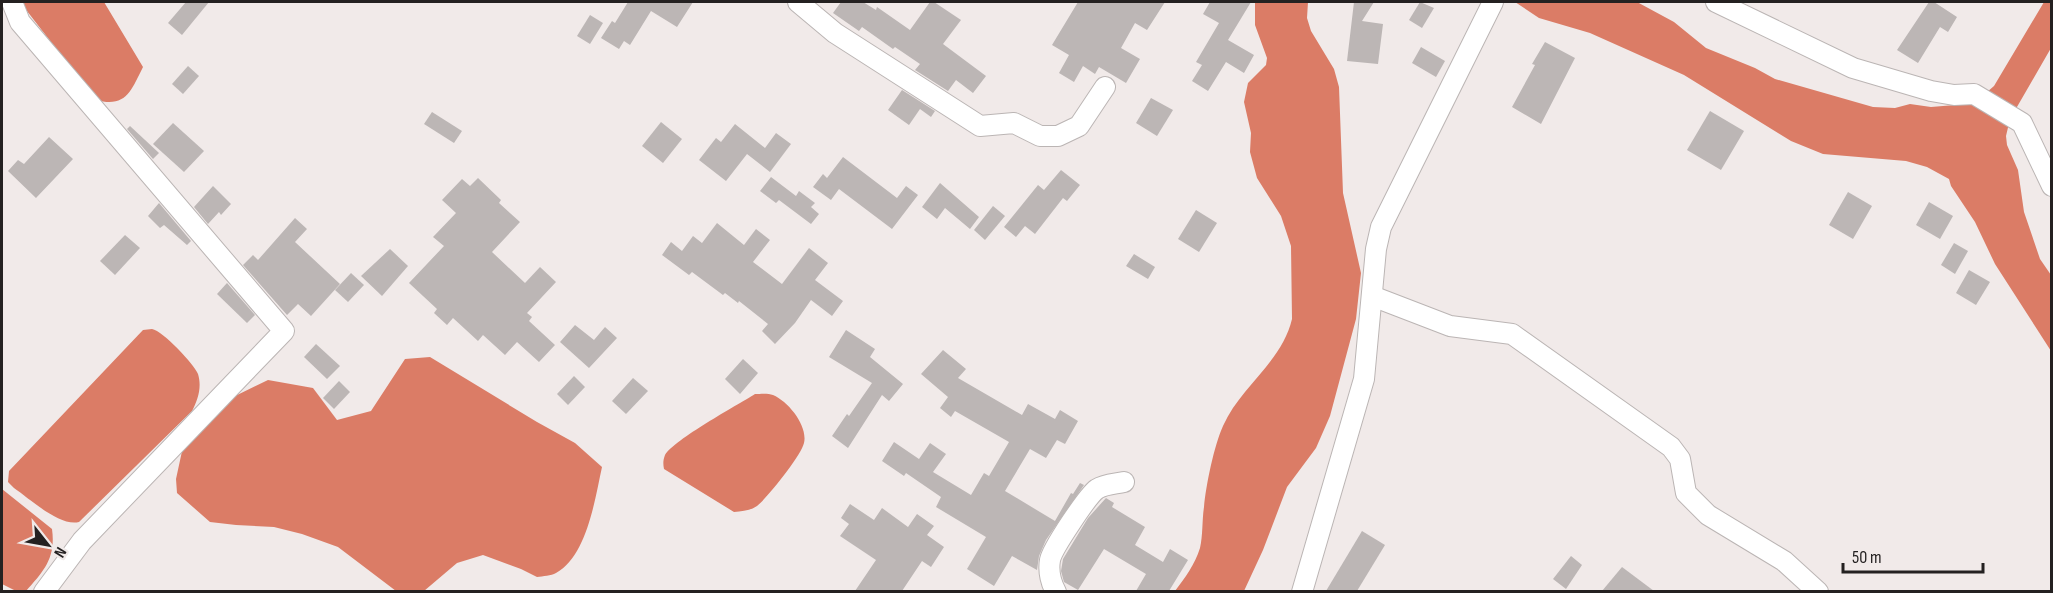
<svg xmlns="http://www.w3.org/2000/svg" width="2053" height="593" font-family="'Sofia Sans Condensed',sans-serif">
<style>
.water{fill:#db7c66}
.building{fill:#bcb6b5}
.lines{fill:none;stroke-linecap:round;stroke-linejoin:round}
.street-casing{stroke:#bbb5b4;stroke-width:22}
.street{stroke:#fff;stroke-width:20}
</style>
<rect width="100%" height="100%" fill="#f1eae9"/>
<g class="water">
<path d="M 20,2 L 104,2 L 143,67 C 131,91 126,108 96,100 Z"/>
<path d="M 1255,2 L 1308,2 L 1307,18 L 1311,31 L 1334,69 L 1339,87 L 1343,193 L 1361,273 L 1356,319 L 1330,416 L 1316,448 L 1287,487 L 1263,550 L 1244,591 L 1175,591 C 1185,578 1195,564 1200,548 C 1203,535 1202,520 1204,507 C 1206,485 1214,446 1223,426 C 1240,387 1282,362 1292,319 L 1291,246 L 1281,216 L 1257,178 L 1250,152 L 1251,133 L 1244,102 L 1248,83 L 1266,65 L 1267,58 L 1255,25 Z"/>
<path d="M 1515,2 L 1637,2 L 1674,22 L 1706,48 L 1755,68 L 1775,79 L 1873,107 L 1895,108 L 1910,104 L 1931,107 L 1955,105 L 1979,99 L 1994,86 L 2044,2 L 2051,2 L 2051,48 L 2010,119 L 2006,136 L 2007,145 L 2018,170 L 2024,212 L 2040,259 L 2051,275 L 2051,351 L 1995,264 L 1975,222 L 1951,186 L 1949,179 L 1927,167 L 1906,161 L 1823,154 L 1791,141 L 1684,75 L 1590,33 L 1539,18 Z"/>
<path d="M 152,329 C 163,331 194,364 198,374 C 202,387 198,400 192,411 L 79,522 C 60,527 30,499 14,488 L 8,482 L 9,471 L 143,330 Z"/>
<path d="M 430,357 L 537,422 L 575,443 L 602,467 C 595,499 587,556 556,573 C 551,576 543,576 537,577 L 521,569 L 483,555 L 457,563 L 424,591 L 396,591 L 338,547 L 302,534 L 274,527 L 236,525 L 210,522 L 177,493 L 176,479 L 184,442 L 229,399 L 268,380 L 313,388 L 337,420 L 371,411 L 405,359 Z"/>
<path d="M 755,394 C 760,394 768,393 773,395 C 789,402 808,426 804,443 C 801,456 767,498 757,506 C 750,511 742,511 734,512 L 664,469 C 663,464 663,460 665,455 C 675,439 736,406 755,394 Z"/>
<path d="M 2,489 L 52,529 C 56,558 44,571 26,591 L 16,591 L 2,584 Z"/>
</g>
<g class="building">
<path d="M 186,2 L 209,2 L 182,35 L 168,23 Z"/>
<path d="M 628,2 L 693,2 L 677,27 L 651,11 L 630,45 L 624,41 L 619,49 L 601,38 L 612,21 L 615,23 Z"/>
<path d="M 841,2 L 863,2 L 876,10 L 877,7 L 910,30 L 930,2 L 934,2 L 961,20 L 943,44 L 986,76 L 973,93 L 956,80 L 948,91 L 915,70 L 920,64 L 895,47 L 893,49 L 862,27 L 859,31 L 833,13 Z"/>
<path d="M 1078,2 L 1165,2 L 1147,30 L 1135,23 L 1121,48 L 1140,59 L 1126,83 L 1099,67 L 1095,74 L 1083,66 L 1074,82 L 1059,73 L 1069,55 L 1052,45 Z"/>
<path d="M 1210,2 L 1251,2 L 1228,40 L 1254,55 L 1244,73 L 1226,62 L 1208,91 L 1192,81 L 1202,65 L 1196,62 L 1219,23 L 1203,14 Z"/>
<path d="M 1354,2 L 1374,2 L 1362,21 L 1383,24 L 1378,64 L 1347,61 Z"/>
<path d="M 1420,2 L 1434,8 L 1422,28 L 1409,20 Z"/>
<path d="M 1929,2 L 1934,2 L 1957,17 L 1948,32 L 1940,27 L 1918,63 L 1897,50 Z"/>
<path d="M 590,15 L 603,23 L 590,44 L 577,36 Z"/>
<path d="M 1545,42 L 1575,58 L 1541,124 L 1512,107 L 1535,65 L 1532,64 Z"/>
<path d="M 1421,47 L 1445,61 L 1436,77 L 1412,63 Z"/>
<path d="M 188,66 L 199,76 L 183,94 L 172,84 Z"/>
<path d="M 902,90 L 935,111 L 931,117 L 920,109 L 909,125 L 888,110 Z"/>
<path d="M 1151,98 L 1173,110 L 1157,136 L 1136,123 Z"/>
<path d="M 1710,111 L 1744,131 L 1721,170 L 1687,150 Z"/>
<path d="M 432,112 L 462,131 L 454,143 L 424,124 Z"/>
<path d="M 661,122 L 682,139 L 663,163 L 642,146 Z"/>
<path d="M 173,123 L 204,151 L 184,172 L 153,144 Z"/>
<path d="M 735,124 L 765,148 L 776,133 L 791,144 L 770,172 L 747,154 L 726,181 L 699,160 L 716,138 L 721,142 Z"/>
<path d="M 130,126 L 159,153 L 153,159 L 127,129 Z"/>
<path d="M 49,137 L 73,159 L 36,198 L 8,171 L 18,160 L 24,164 Z"/>
<path d="M 843,157 L 897,198 L 906,186 L 918,195 L 892,229 L 839,189 L 831,200 L 813,187 L 823,174 L 827,178 Z"/>
<path d="M 1061,170 L 1080,185 L 1067,201 L 1063,198 L 1035,234 L 1025,226 L 1016,237 L 1004,227 L 1038,185 L 1044,190 Z"/>
<path d="M 771,177 L 796,196 L 799,191 L 815,203 L 811,207 L 819,214 L 811,224 L 779,200 L 776,203 L 760,191 Z"/>
<path d="M 478,178 L 501,200 L 499,203 L 520,222 L 492,252 L 525,283 L 540,267 L 556,282 L 527,313 L 532,317 L 529,321 L 555,345 L 539,362 L 517,342 L 505,355 L 483,335 L 478,341 L 453,318 L 447,325 L 434,313 L 437,309 L 409,283 L 444,246 L 433,237 L 456,213 L 442,200 L 462,179 L 470,186 Z"/>
<path d="M 940,183 L 979,217 L 970,229 L 945,208 L 937,219 L 922,207 Z"/>
<path d="M 213,186 L 231,204 L 221,215 L 219,212 L 208,224 L 194,207 Z"/>
<path d="M 1848,192 L 1872,206 L 1853,239 L 1829,225 Z"/>
<path d="M 1929,202 L 1953,216 L 1940,239 L 1916,225 Z"/>
<path d="M 159,203 L 191,241 L 187,245 L 164,225 L 160,228 L 148,216 Z"/>
<path d="M 993,206 L 1005,216 L 985,240 L 974,230 Z"/>
<path d="M 1196,210 L 1217,223 L 1199,252 L 1178,239 Z"/>
<path d="M 295,218 L 307,229 L 295,242 L 340,284 L 311,316 L 298,304 L 287,315 L 243,265 L 253,255 L 258,260 Z"/>
<path d="M 717,223 L 744,245 L 756,229 L 770,240 L 753,262 L 782,284 L 809,248 L 828,263 L 815,280 L 843,301 L 832,316 L 811,300 L 795,323 L 775,344 L 762,331 L 768,324 L 739,301 L 738,303 L 725,293 L 723,295 L 692,272 L 689,275 L 662,255 L 671,242 L 682,251 L 693,236 L 702,243 Z"/>
<path d="M 125,235 L 140,248 L 115,275 L 100,261 Z"/>
<path d="M 1954,243 L 1968,251 L 1955,274 L 1941,265 Z"/>
<path d="M 390,249 L 408,266 L 382,296 L 361,276 Z"/>
<path d="M 1134,254 L 1155,267 L 1148,279 L 1126,266 Z"/>
<path d="M 1969,270 L 1990,282 L 1976,305 L 1956,293 Z"/>
<path d="M 351,273 L 364,285 L 348,302 L 335,290 Z"/>
<path d="M 227,283 L 255,315 L 247,323 L 217,294 Z"/>
<path d="M 575,325 L 594,340 L 605,327 L 617,338 L 589,368 L 560,342 Z"/>
<path d="M 846,330 L 875,349 L 870,357 L 903,384 L 889,401 L 882,395 L 848,448 L 832,436 L 847,414 L 849,416 L 872,383 L 829,357 Z"/>
<path d="M 316,344 L 340,366 L 327,379 L 304,357 Z"/>
<path d="M 943,350 L 966,369 L 958,378 L 1022,415 L 1028,404 L 1055,419 L 1060,410 L 1078,421 L 1065,444 L 1057,440 L 1046,458 L 1030,449 L 1005,491 L 1055,521 L 1071,493 L 1073,494 L 1080,483 L 1084,485 L 1046,540 L 1039,556 L 1037,570 L 1012,556 L 994,586 L 967,569 L 986,537 L 936,507 L 941,497 L 906,473 L 904,476 L 882,461 L 894,442 L 919,459 L 930,443 L 946,454 L 933,472 L 971,495 L 984,473 L 989,476 L 1009,442 L 955,411 L 951,417 L 940,408 L 948,397 L 921,374 Z"/>
<path d="M 743,359 L 758,373 L 740,394 L 725,379 Z"/>
<path d="M 574,376 L 585,387 L 568,405 L 557,394 Z"/>
<path d="M 633,378 L 648,391 L 626,414 L 612,401 Z"/>
<path d="M 339,381 L 350,392 L 334,409 L 323,398 Z"/>
<path d="M 1106,498 L 1114,503 L 1112,507 L 1145,527 L 1135,545 L 1163,562 L 1170,549 L 1188,560 L 1169,591 L 1136,591 L 1146,574 L 1104,549 L 1078,590 L 1064,582 L 1061,571 L 1063,559 L 1088,518 Z"/>
<path d="M 850,504 L 874,520 L 882,508 L 908,527 L 917,514 L 934,526 L 927,535 L 944,547 L 931,567 L 922,561 L 902,591 L 855,591 L 876,560 L 840,536 L 849,524 L 841,518 Z"/>
<path d="M 1362,531 L 1385,545 L 1357,591 L 1326,591 Z"/>
<path d="M 1571,556 L 1582,565 L 1566,589 L 1553,579 Z"/>
<path d="M 1622,567 L 1654,591 L 1602,591 Z"/>
</g>
<g class="lines">
<g class="street-casing">
<g id="street">
<path d="M 12,2 L 20,22 L 284,331 L 82,541 L 44,592"/>
<path d="M 798,2 L 835,33 L 980,126 L 1014,123 L 1040,136 L 1058,136 L 1079,126 L 1105,87"/>
<path d="M 1716,2 L 1853,68 L 1931,91 L 1954,95 L 1974,94 L 2022,123 L 2052,186"/>
<path d="M 1372,296 L 1450,326 L 1512,334 L 1671,447 L 1680,459 L 1686,493 L 1708,515 L 1784,561 L 1818,592"/>
<path d="M 1056,592 C 1050,581 1048,572 1050,560 C 1052,549 1088,495 1097,489 C 1105,484 1115,484 1124,482"/>
<path d="M 1302,592 L 1364,379 L 1376,249 L 1381,227 L 1493,2"/>
</g>
</g>
<use href="#street" class="street"/>
</g>
<rect width="2053" height="593" fill="none" stroke="#242121" stroke-width="6"/>
<g transform="translate(48 545) rotate(121)" stroke="#f1eae9" stroke-width="4.5" paint-order="stroke">
<path d="M0-4.5L10 22L0 15L-10 22Z" fill="#242121"/>
<text y="-9" font-size="16" font-weight="bold" text-anchor="middle" fill="#242121">N</text>
</g>
<path d="M1843 563v9h140v-9" fill="none" stroke="#242121" stroke-width="3"/>
<text x="1852" y="563" font-size="18" fill="#242121" stroke="#f1eae9" stroke-width="4.5" paint-order="stroke">50 m</text>
</svg>
